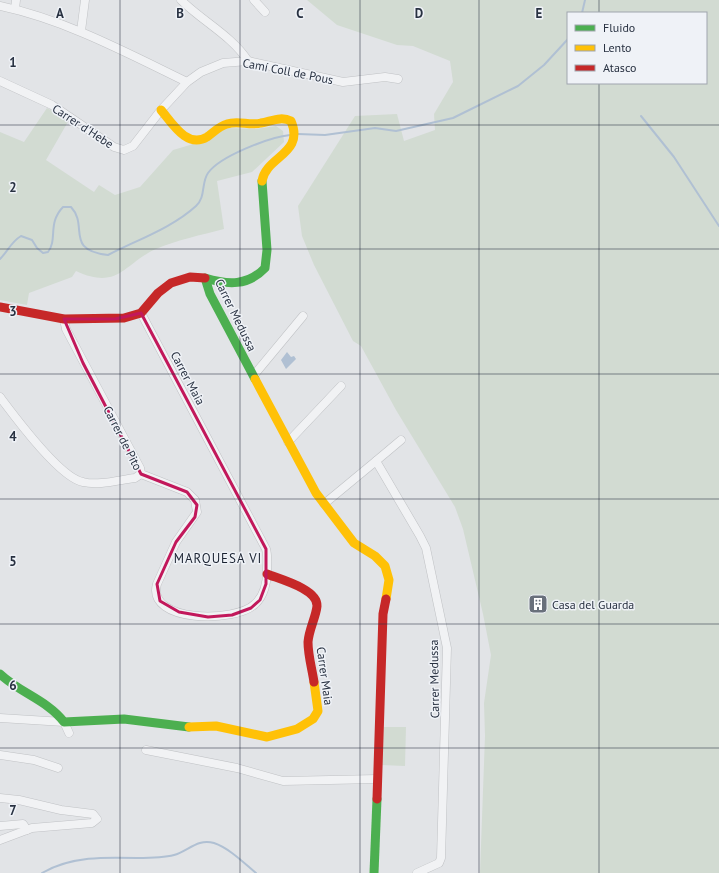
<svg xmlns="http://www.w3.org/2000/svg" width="719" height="873" font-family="'PT Sans',sans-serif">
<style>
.green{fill:#d2dbd2;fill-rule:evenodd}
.water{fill:#b0c0d3}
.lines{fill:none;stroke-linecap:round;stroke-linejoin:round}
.stream{stroke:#b0c0d3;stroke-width:2}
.street-casing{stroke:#c0c2c5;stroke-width:9}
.street{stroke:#f1f2f4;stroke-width:8}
.fast{stroke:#4caf50;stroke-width:9}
.slow{stroke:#ffc107;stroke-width:9}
.jam{stroke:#c62828;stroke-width:9}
.marked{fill:none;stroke:#c2185b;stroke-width:3;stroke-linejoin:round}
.grid{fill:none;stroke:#283141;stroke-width:1;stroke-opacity:0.55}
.labels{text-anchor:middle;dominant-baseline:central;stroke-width:3;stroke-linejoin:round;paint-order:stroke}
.street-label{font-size:12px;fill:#283141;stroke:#eff2f7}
.poi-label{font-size:12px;fill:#283141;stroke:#eff2f7;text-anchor:start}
.neighbourhood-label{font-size:13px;letter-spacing:1px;fill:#1a2231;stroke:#eff2f7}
.grid-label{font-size:13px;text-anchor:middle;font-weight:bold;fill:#283141;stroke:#eff2f7;stroke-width:3;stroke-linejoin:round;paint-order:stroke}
</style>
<rect width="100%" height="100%" fill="#e2e4e7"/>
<g class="green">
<path d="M 307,0 L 719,0 L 719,873 L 480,873 L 485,736 L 484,703 L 491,655 L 483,614 L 463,529 L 455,507 L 396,410 L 361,346 L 353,341 L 314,265 L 302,236 L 298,206 L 355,116 L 397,114 L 404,141 L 435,130 L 434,114 L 453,82 L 450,61 L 413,46 L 397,45 L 337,25 ZM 568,13 L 706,13 L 706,83 L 568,83 Z"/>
<path d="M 47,108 L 69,120 L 46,160 L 94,192 L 99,185 L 115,195 L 140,187 L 173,150 L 190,145 L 227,128 L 256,129 L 276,126 L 283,131 L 284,142 L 252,172 L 217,181 L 224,229 C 201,235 177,240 156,249 C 124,263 119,291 76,271 L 72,277 L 29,293 L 27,305 L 0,300 L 0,132 L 24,142 Z"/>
<path d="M 384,727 L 406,727 L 405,766 L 382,765 Z"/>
</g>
<path class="water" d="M 287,352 L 291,357 L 294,356 L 296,359 L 286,369 L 281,360 Z"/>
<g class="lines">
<g class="stream">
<path d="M 582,13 L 585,0"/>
<path d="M 641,116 L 674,157 L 719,226"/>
<path d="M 298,134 L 325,135 L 375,128 L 396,131 L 453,118 L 518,86 L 544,65 L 568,39"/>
<path d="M 0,259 C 8,251 11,242 21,236 L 32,240 L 37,248 L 43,253 L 48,252 C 58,239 47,224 63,207 L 71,207 C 89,226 64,250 108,255 C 137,240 172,228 196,206 C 206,197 201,183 208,173 C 220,156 270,137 290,135"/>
<path d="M 42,873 C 71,856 105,857 137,858 C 149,858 163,858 174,855 C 188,851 198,838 214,843 C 229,848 244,863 256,873"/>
</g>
<g class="street-casing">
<g id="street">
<path d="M 181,0 C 202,21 232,36 248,61"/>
<path d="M 254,0 L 265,12"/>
<path d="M 0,6 C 66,20 127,53 187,82"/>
<path d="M 15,9 L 16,0"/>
<path d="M 81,31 L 85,0"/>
<path d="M 0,81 L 52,105 L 114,147 L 124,150 L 133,146 L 161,110 L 187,82 L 201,72 L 223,63 L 248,61 L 343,82 L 385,77 L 398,79"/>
<path d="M 141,313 L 266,549 C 268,556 267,563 267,571 C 267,582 264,596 255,604 C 236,623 146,623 157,584 L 176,542 L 197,512 L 195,500 L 187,492 L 141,474"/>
<path d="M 64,319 L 66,329 L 140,468 L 141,474"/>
<path d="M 254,375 L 303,316"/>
<path d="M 0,397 C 15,417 60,478 83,482 C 98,486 119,480 135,478 L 141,474"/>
<path d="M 288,442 L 341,386"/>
<path d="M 376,461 L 401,440"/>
<path d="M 324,504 L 376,461 L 420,536 L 426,548 L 447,648 L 441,858 L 439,863 L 417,873"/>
<path d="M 0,718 L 64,722 L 69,733"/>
<path d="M 146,750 L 237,768 L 283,781 L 377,779"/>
<path d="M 0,755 L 34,760 L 58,768"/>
<path d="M 0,798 L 19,800 L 61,810 L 93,814 L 97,819 L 92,823 L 32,828 L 0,840"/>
<path d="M 0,826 L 23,824 L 27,830"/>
</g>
</g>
<use href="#street" class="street"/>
<g class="fast">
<path d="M 255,379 L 210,294 L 205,278 C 228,285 248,286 265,268 L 267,250 L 262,181"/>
<path d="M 0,674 C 20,693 47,700 64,722 L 124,719 L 189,727"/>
<path d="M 374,873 L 377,799"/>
</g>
<g class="slow">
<path d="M 161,110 C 172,123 187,149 207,137 C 213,133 219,126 227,124 C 238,120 250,126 261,123 C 272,121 281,116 291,121 C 305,154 266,156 262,181"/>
<path d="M 255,379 L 316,493 L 354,543 L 375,556 L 385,566 L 389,580 L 386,599"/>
<path d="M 189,727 L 216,726 L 267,737 L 297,729 L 313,719 L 318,711 L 314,682"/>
</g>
<g class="jam">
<path d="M 0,307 L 64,319 L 124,318 L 141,313 L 158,293 L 171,283 L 190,277 L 205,278"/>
<path d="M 267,574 C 279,579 318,589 317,606 C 316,617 309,629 308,642 C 308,655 312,669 314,682"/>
<path d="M 377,799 L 383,614 L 386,599"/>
</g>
</g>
<path class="marked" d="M 141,313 L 266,549 L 266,584 L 260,600 L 251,608 L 232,615 L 208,617 L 179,612 L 160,601 L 157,584 L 176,542 L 195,517 L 197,505 L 187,492 L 141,474 L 83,363 L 64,319 L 115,319 Z"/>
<path class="grid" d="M 120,0 L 120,873M 240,0 L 240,873M 360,0 L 360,873M 479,0 L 479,873M 599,0 L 599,13M 599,83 L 599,873M 0,125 L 719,125M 0,249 L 719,249M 0,374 L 719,374M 0,499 L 719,499M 0,624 L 719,624M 0,748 L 719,748"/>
<defs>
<g id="building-square" transform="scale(1)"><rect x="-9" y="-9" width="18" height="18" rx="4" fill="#69707b" stroke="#eff2f7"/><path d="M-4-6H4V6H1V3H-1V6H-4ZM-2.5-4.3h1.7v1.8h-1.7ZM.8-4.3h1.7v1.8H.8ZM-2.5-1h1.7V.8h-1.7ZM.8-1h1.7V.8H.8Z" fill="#fff"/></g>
</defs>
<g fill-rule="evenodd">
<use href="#building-square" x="538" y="604"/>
</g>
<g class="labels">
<g class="street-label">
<text transform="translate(288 71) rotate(11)">Camí Coll de Pous</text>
<text transform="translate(83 126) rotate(33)">Carrer d'Hebe</text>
<text transform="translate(236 315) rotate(64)">Carrer Medussa</text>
<text transform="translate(188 378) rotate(62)">Carrer Maia</text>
<text transform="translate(123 438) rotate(63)">Carrer de Pito</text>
<text transform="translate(325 676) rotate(82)">Carrer Maia</text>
<text transform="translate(434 679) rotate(-91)">Carrer Medussa</text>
</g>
<g class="poi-label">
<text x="552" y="604">Casa del Guarda</text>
</g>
<g class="neighbourhood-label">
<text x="218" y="558">MARQUESA VI</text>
</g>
</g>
<g class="grid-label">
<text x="60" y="18">A</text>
<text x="180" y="18">B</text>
<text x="300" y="18">C</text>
<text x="419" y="18">D</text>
<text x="539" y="18">E</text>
<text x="13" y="67">1</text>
<text x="13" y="192">2</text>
<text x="13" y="316">3</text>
<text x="13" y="441">4</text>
<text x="13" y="566">5</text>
<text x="13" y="690">6</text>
<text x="13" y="815">7</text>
</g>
<rect x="567" y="12" width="140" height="72" fill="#eff2f7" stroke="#9fa5ae"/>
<rect x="575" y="25" width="20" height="6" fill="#4caf50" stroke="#9fa5ae"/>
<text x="603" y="32" font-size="12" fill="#283141">Fluido</text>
<rect x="575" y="45" width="20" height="6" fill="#ffc107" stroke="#9fa5ae"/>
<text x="603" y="52" font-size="12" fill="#283141">Lento</text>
<rect x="575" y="65" width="20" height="6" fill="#c62828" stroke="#9fa5ae"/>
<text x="603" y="72" font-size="12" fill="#283141">Atasco</text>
</svg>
